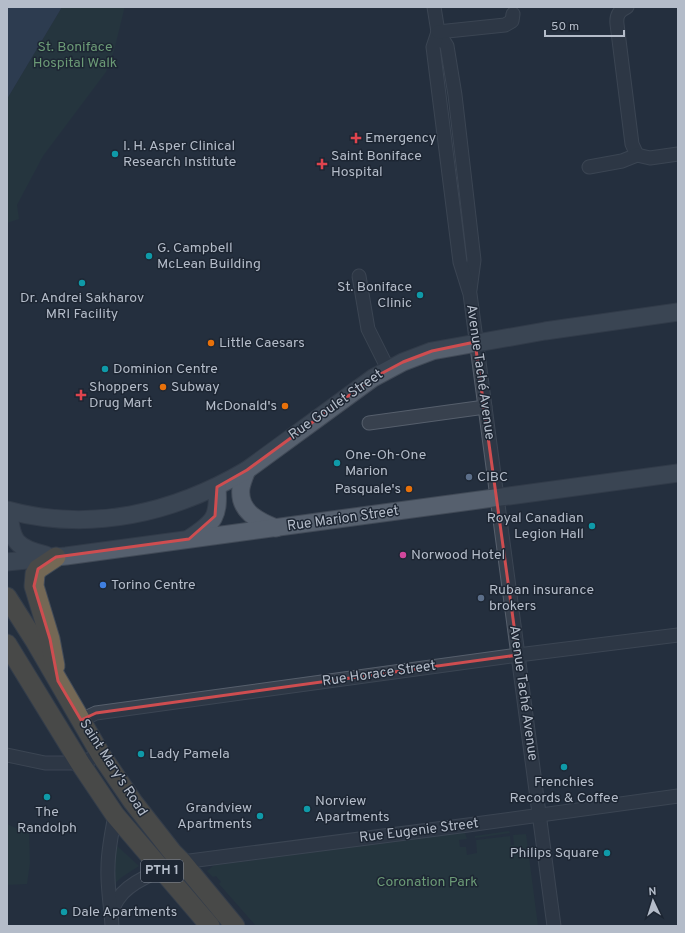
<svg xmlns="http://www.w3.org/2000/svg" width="685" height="933" font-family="Overpass,sans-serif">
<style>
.green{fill:#263c3f}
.water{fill:#394c67}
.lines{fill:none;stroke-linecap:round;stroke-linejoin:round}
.minor-casing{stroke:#565f6c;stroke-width:15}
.major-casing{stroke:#414a57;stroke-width:19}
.highway-casing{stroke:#434c59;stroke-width:21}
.minor{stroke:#38414e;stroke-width:13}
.major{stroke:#56606e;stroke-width:17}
.highway{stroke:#746855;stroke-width:19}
.marked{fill:none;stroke:#ce4d50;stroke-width:3;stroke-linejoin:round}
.health-dot{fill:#e0444e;stroke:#1d2633;stroke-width:1.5}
.culture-dot{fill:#0f9aa8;stroke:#1d2633;stroke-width:1.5}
.food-dot{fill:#e8710a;stroke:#1d2633;stroke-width:1.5}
.service-dot{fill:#5c6f8a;stroke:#1d2633;stroke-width:1.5}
.hotel-dot{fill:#d1479c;stroke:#1d2633;stroke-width:1.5}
.shop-dot{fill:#3f7fe0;stroke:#1d2633;stroke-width:1.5}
.labels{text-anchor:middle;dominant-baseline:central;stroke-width:3;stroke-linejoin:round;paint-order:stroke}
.shield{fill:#1d2633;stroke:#878f9c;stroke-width:1}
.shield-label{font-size:13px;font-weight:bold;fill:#b4bcc9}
.park-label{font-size:14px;fill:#6b9a76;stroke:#1d2633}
.poi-label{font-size:14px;fill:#b4bcc9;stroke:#1d2633;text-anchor:start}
.street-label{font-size:14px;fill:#b4bcc9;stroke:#1d2633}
</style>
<rect width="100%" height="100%" fill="#242f3e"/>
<g class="green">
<path d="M 62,7 L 124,7 L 124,10 L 114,51 L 106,72 L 43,156 L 17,205 L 19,219 L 7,223 L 7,99 Z"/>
<path d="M 7,824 L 29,834 L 30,863 L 27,884 L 7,885 Z"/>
<path d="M 509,831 L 510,833 L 475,838 L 475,836 Z"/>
<path d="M 462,832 L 465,833 L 467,839 L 459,840 L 460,847 L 466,847 L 467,855 L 477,853 L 476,840 L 510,836 L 511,845 L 514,845 L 513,835 L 526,834 L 538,926 L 256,926 L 219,884 L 221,882 L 216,876 L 213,877 L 207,871 L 213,866 L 217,865 Z"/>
<path d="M 115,844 L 139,866 L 122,877 L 114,884 Z"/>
</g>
<path class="water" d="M 7,7 L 62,7 L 7,99 Z"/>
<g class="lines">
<g class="minor-casing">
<g id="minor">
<path d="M 434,7 L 438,32 L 447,46 L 455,95 L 474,260 L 470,290"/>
<path d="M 627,7 C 619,11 616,15 617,24 L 632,144 L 637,155"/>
<path d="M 438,32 L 433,47 L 460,262 L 470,294 L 554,926"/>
<path d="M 438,32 L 505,25 L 512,21 L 513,14"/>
<path d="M 589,167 L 622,161 L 637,155 L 650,158 L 678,154"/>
<path d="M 359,276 L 368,329 L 388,369"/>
<path d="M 369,423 L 485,407"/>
<path d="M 81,720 L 96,713 L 518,655 L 678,635"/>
<path d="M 7,755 L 45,763 L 80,763 L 101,755"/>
<path d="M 112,914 C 113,909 115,903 118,899 C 129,881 163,869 182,862 L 468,825 L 678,796"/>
<path d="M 112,926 C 111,906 107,887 108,867 C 108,850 112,832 115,815"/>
</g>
</g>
<g class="major-casing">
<g id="major">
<path d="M 247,470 C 245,475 242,482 241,488 C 238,511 258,521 276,528"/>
<path d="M 7,510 C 91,533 174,513 247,470 L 373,378 L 403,362 L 432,351 L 545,331 L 678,312"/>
<path d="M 9,511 C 11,541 16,548 46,555"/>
<path d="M 190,538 C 215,522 219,516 217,487"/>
<path d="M 7,562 L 66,556 L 678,473"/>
</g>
</g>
<g class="highway-casing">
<g id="highway">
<path d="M 7,597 L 35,641 L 101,755 L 133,802 L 173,853 L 182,862 L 235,926"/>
<path d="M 7,644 L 80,763 L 115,815 L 210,926"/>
<path d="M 55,666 L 50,639 L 34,586 L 35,574 L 38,569 L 56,557"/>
</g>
</g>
<use href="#minor" class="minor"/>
<use href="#major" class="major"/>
<use href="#highway" class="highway"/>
</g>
<path d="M0 0H685V933H0ZM 475,342 L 518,655 L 96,713 L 81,720 L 58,681 L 50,639 L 34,586 L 38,569 L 56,557 L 189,539 L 215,516 L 217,487 L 247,470 L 373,378 L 403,362 L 432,351 Z" fill="#242f3e" fill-opacity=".55" fill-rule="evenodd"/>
<path class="marked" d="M 475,342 L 518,655 L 96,713 L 81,720 L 58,681 L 50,639 L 34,586 L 38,569 L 56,557 L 189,539 L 215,516 L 217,487 L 247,470 L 373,378 L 403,362 L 432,351 Z"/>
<g class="health-dot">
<path d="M354 132h4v4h4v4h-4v4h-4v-4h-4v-4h4z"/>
<path d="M320 158h4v4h4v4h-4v4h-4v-4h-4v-4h4z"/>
<path d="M79 389h4v4h4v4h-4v4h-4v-4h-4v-4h4z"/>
</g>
<g class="culture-dot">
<circle cx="115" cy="154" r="4"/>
<circle cx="149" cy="256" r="4"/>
<circle cx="82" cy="283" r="4"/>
<circle cx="420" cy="295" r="4"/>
<circle cx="105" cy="369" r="4"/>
<circle cx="337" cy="463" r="4"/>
<circle cx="592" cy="526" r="4"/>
<circle cx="141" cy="754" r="4"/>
<circle cx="564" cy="767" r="4"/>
<circle cx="47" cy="797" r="4"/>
<circle cx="307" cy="809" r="4"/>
<circle cx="260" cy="816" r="4"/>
<circle cx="607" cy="853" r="4"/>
<circle cx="64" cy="912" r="4"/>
</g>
<g class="food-dot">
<circle cx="211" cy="343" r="4"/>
<circle cx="163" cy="387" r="4"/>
<circle cx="285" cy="406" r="4"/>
<circle cx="409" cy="489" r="4"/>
</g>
<g class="service-dot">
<circle cx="469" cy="477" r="4"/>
<circle cx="481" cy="598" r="4"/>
</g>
<circle class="hotel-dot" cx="403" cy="555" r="4"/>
<circle class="shop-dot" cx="103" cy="585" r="4"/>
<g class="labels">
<rect class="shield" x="141" y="860" width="42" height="22" rx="3"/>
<g class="shield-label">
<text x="162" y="871">PTH 1</text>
</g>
<g class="park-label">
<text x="75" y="47">St. Boniface<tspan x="75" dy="16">Hospital Walk</tspan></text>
<text x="427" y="882">Coronation Park</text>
</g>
<g class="poi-label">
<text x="365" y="138">Emergency</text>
<text x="123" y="146">I. H. Asper Clinical<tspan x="123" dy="16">Research Institute</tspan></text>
<text x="331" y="156">Saint Boniface<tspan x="331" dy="16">Hospital</tspan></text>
<text x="157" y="248">G. Campbell<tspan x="157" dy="16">McLean Building</tspan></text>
<text x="412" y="287" text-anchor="end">St. Boniface<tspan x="412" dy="16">Clinic</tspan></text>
<text x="82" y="298" text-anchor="middle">Dr. Andrei Sakharov<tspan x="82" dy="16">MRI Facility</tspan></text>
<text x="219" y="343">Little Caesars</text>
<text x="113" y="369">Dominion Centre</text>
<text x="89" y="387">Shoppers<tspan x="89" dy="16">Drug Mart</tspan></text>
<text x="171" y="387">Subway</text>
<text x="277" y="406" text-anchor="end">McDonald's</text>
<text x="345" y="455">One-Oh-One<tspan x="345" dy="16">Marion</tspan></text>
<text x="477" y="477">CIBC</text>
<text x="401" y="489" text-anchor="end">Pasquale's</text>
<text x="584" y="518" text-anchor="end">Royal Canadian<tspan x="584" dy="16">Legion Hall</tspan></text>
<text x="411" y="555">Norwood Hotel</text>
<text x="111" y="585">Torino Centre</text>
<text x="489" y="590">Ruban insurance<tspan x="489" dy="16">brokers</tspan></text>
<text x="149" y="754">Lady Pamela</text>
<text x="564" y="782" text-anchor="middle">Frenchies<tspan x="564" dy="16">Records &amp; Coffee</tspan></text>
<text x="315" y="801">Norview<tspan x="315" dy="16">Apartments</tspan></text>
<text x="252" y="808" text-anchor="end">Grandview<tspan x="252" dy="16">Apartments</tspan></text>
<text x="47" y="812" text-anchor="middle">The<tspan x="47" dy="16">Randolph</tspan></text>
<text x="599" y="853" text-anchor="end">Philips Square</text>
<text x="72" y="912">Dale Apartments</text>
</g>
<g class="street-label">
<text transform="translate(480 372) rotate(82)">Avenue Taché Avenue</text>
<text transform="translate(336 405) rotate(-35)">Rue Goulet Street</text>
<text transform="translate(343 519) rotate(-8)">Rue Marion Street</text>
<text transform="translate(379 674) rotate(-8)">Rue Horace Street</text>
<text transform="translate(523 693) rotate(82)">Avenue Taché Avenue</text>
<text transform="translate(113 768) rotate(57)">Saint Mary's Road</text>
<text transform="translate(419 831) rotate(-7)">Rue Eugenie Street</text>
</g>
</g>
<rect width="685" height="933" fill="none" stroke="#b4bcc9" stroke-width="16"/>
<g transform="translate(653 901) rotate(356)" stroke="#1d2633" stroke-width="3" paint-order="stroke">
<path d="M0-3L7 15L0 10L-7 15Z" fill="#b4bcc9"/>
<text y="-6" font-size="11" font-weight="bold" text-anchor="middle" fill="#b4bcc9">N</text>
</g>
<path d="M545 30v6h79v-6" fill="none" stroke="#b4bcc9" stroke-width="2"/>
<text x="551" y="30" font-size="12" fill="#b4bcc9" stroke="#1d2633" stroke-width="3" paint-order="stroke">50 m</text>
</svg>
